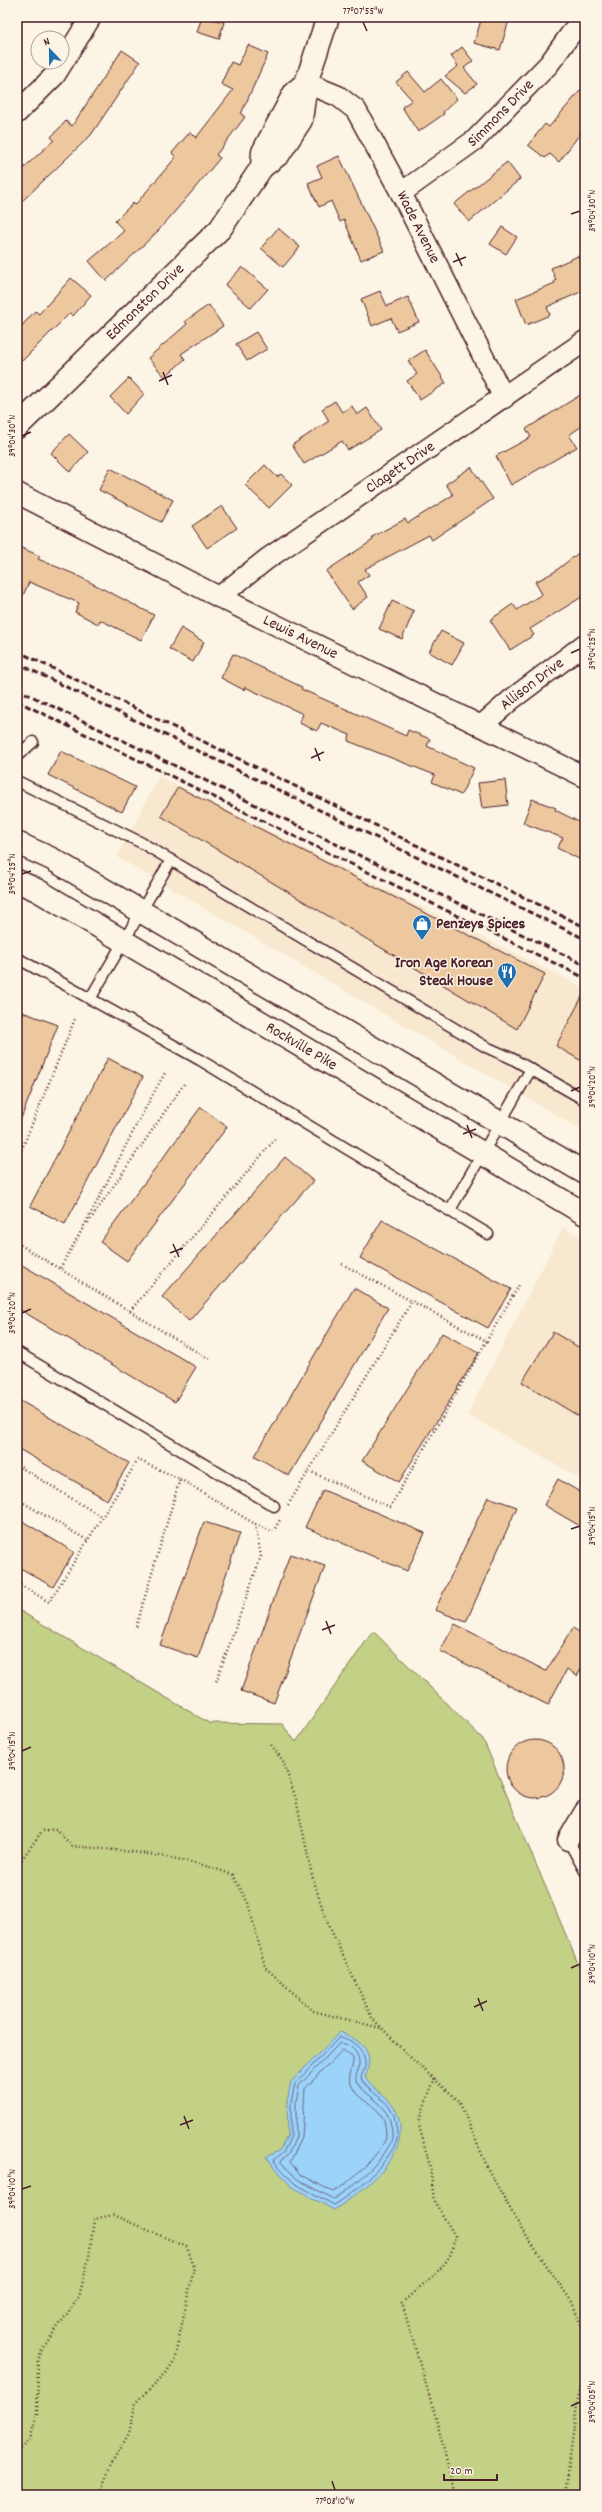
<svg xmlns="http://www.w3.org/2000/svg" width="602" height="2512" font-family="Dekko,sans-serif">
<style>
.built{fill:#f8e8d0}
.green{fill:#c2d185;stroke:#867858}
.water{fill:#9cd3fb;stroke:#7b8ba8}
.lines{fill:none;stroke-linecap:round;stroke-linejoin:round}
.shore{stroke:#6b677e;stroke-width:1}
.building{fill:#edc89e;stroke:#4a1f2b}
.service-casing{stroke:#4a1f2b;stroke-width:13}
.minor-casing{stroke:#4a1f2b;stroke-width:23}
.tertiary-casing{stroke:#4a1f2b;stroke-width:25}
.primary-casing{stroke:#4a1f2b;stroke-width:25}
.path{stroke:#4a1f2b;stroke-width:2.5;stroke-dasharray:1 3;stroke-linecap:butt}
.service{stroke:#fcf5e5;stroke-width:10}
.minor{stroke:#fcf5e5;stroke-width:20}
.tertiary{stroke:#fcf5e5;stroke-width:22}
.primary{stroke:#fcf5e5;stroke-width:22}
.rail{stroke:#4a1f2b;stroke-width:3;stroke-dasharray:6 3;stroke-linecap:butt}
.ticks{fill:none;stroke:#4a1f2b;stroke-width:1.5}
.labels{text-anchor:middle;dominant-baseline:central;stroke-width:3;stroke-linejoin:round;paint-order:stroke}
.street-label{font-size:16px;fill:#4a1f2b;stroke:#fcf5e5}
.poi-label{font-size:16px;font-weight:bold;fill:#4a1f2b;stroke:#fcf5e5;text-anchor:start}
.neatline{fill:none;stroke:#4a1f2b;stroke-width:1.5}
.ticks-label{font-size:10px;text-anchor:middle;fill:#4a1f2b}
</style>
<rect width="100%" height="100%" fill="#fcf5e5"/>
<filter id="ink" filterUnits="userSpaceOnUse"><feTurbulence type="fractalNoise" baseFrequency=".025" numOctaves="2"/><feDisplacementMap in="SourceGraphic" scale="8" xChannelSelector="R" yChannelSelector="G"/><feConvolveMatrix kernelMatrix="1 2 1 2 8 2 1 2 1" color-interpolation-filters="sRGB"/></filter>
<g filter="url(#ink)">
<g class="built">
<path d="M 159,776 L 585,988 L 585,1132 L 117,857 Z"/>
<path d="M 563,1227 L 585,1240 L 585,1481 L 467,1415 Z"/>
</g>
<path class="green" d="M 17,1609 L 209,1723 L 282,1724 L 296,1742 L 373,1631 L 483,1739 L 585,1980 L 585,2495 L 17,2495 Z"/>
<path class="water" d="M 340,2032 C 362,2041 376,2052 365,2077 C 372,2091 391,2097 397,2113 C 413,2155 365,2189 334,2210 L 291,2186 L 266,2157 L 280,2150 L 288,2135 L 287,2102 L 291,2082 Z"/>
<g class="lines">
<g class="shore">
<path d="M 340,2037 C 354,2040 366,2051 365,2067 C 364,2071 361,2074 361,2079 C 369,2093 388,2099 394,2115 C 395,2121 398,2134 397,2139 C 391,2161 354,2194 334,2205 L 294,2183 L 273,2160 L 283,2153 L 291,2136 L 291,2102 L 295,2084 Z"/>
<path d="M 340,2043 C 352,2044 360,2054 359,2065 C 359,2071 355,2074 356,2081 C 364,2095 383,2101 389,2117 C 390,2121 393,2133 392,2138 C 389,2156 350,2190 334,2199 L 297,2179 L 280,2161 L 288,2155 L 296,2137 L 296,2102 L 299,2086 Z"/>
<path d="M 343,2050 L 353,2058 C 354,2066 348,2074 350,2082 C 356,2099 375,2103 383,2118 C 385,2122 386,2132 386,2137 C 383,2152 347,2185 333,2192 L 300,2174 L 290,2162 L 302,2138 L 305,2089 Z"/>
</g>
</g>
<g class="building">
<path d="M 202,17 L 224,22 L 219,39 L 197,32 Z"/>
<path d="M 482,17 L 510,17 L 500,50 L 474,43 Z"/>
<path d="M 248,45 L 268,54 L 241,114 L 245,117 L 216,155 L 220,158 L 190,194 L 158,231 L 106,281 L 89,261 L 124,231 L 115,221 L 133,203 L 135,205 L 176,157 L 172,153 L 190,132 L 196,138 L 233,90 L 221,84 L 231,62 L 238,65 Z"/>
<path d="M 462,47 L 473,61 L 464,68 L 477,84 L 465,93 L 445,76 L 458,66 L 451,56 Z"/>
<path d="M 122,50 L 140,62 L 91,135 L 17,206 L 17,174 L 54,140 L 51,137 L 66,121 L 72,126 Z"/>
<path d="M 408,72 L 425,92 L 441,79 L 457,99 L 443,112 L 444,114 L 418,132 L 402,107 L 412,100 L 396,82 Z"/>
<path d="M 585,85 L 585,127 L 559,162 L 550,154 L 545,158 L 528,145 L 545,124 L 549,127 Z"/>
<path d="M 339,156 L 384,251 L 361,260 L 344,220 L 340,222 L 331,201 L 319,207 L 308,183 L 322,177 L 317,166 Z"/>
<path d="M 507,162 L 520,179 L 469,222 L 454,204 Z"/>
<path d="M 502,227 L 517,237 L 506,254 L 490,244 Z"/>
<path d="M 278,228 L 300,247 L 283,267 L 261,248 Z"/>
<path d="M 578,256 L 585,271 L 585,290 L 547,307 L 550,315 L 526,325 L 516,299 L 555,283 L 554,281 L 556,280 L 551,268 Z"/>
<path d="M 242,267 L 268,289 L 251,308 L 225,285 Z"/>
<path d="M 71,278 L 91,295 L 73,316 L 70,313 L 17,366 L 17,331 L 35,311 L 39,314 Z"/>
<path d="M 380,291 L 387,306 L 408,297 L 419,322 L 397,331 L 391,318 L 372,326 L 361,299 Z"/>
<path d="M 209,305 L 223,326 L 181,354 L 185,359 L 165,377 L 148,358 L 187,324 L 185,321 Z"/>
<path d="M 256,332 L 267,349 L 247,361 L 236,344 Z"/>
<path d="M 425,350 L 446,383 L 420,400 L 407,381 L 417,374 L 408,361 Z"/>
<path d="M 129,378 L 144,394 L 126,414 L 110,397 Z"/>
<path d="M 585,392 L 585,424 L 569,435 L 577,447 L 511,485 L 496,456 L 531,437 L 526,429 Z"/>
<path d="M 335,401 L 342,412 L 352,406 L 357,415 L 367,408 L 381,430 L 348,450 L 342,441 L 304,464 L 292,445 L 329,421 L 322,409 Z"/>
<path d="M 69,434 L 88,452 L 70,472 L 51,453 Z"/>
<path d="M 265,465 L 277,477 L 281,474 L 292,485 L 269,508 L 245,485 Z"/>
<path d="M 471,467 L 493,499 L 432,540 L 429,535 L 365,569 L 369,575 L 358,582 L 368,597 L 352,609 L 326,571 L 373,540 L 372,537 L 405,519 L 408,523 L 453,495 L 446,484 Z"/>
<path d="M 110,468 L 173,500 L 161,522 L 99,490 Z"/>
<path d="M 222,506 L 237,528 L 207,548 L 192,526 Z"/>
<path d="M 17,546 L 40,556 L 38,559 L 74,574 L 154,615 L 141,640 L 100,620 L 98,624 L 75,612 L 79,603 L 29,582 L 17,609 Z"/>
<path d="M 585,548 L 585,595 L 530,629 L 534,635 L 510,650 L 490,620 L 513,604 L 517,610 L 542,594 L 535,582 L 554,572 Z"/>
<path d="M 392,601 L 414,611 L 402,639 L 379,629 Z"/>
<path d="M 181,628 L 204,642 L 193,662 L 169,649 Z"/>
<path d="M 441,631 L 464,643 L 452,665 L 429,652 Z"/>
<path d="M 233,654 L 302,687 L 301,689 L 406,736 L 408,730 L 430,739 L 427,746 L 474,768 L 461,795 L 432,782 L 435,775 L 348,741 L 350,735 L 321,723 L 317,731 L 299,723 L 303,714 L 245,687 L 244,690 L 221,678 Z"/>
<path d="M 61,751 L 135,787 L 122,812 L 48,775 Z"/>
<path d="M 505,780 L 508,805 L 482,808 L 478,783 Z"/>
<path d="M 178,787 L 545,974 L 517,1029 L 161,816 Z"/>
<path d="M 532,799 L 556,808 L 555,810 L 585,825 L 585,862 L 557,848 L 563,838 L 523,823 Z"/>
<path d="M 585,991 L 585,1063 L 556,1046 Z"/>
<path d="M 17,1010 L 58,1025 L 18,1126 L 17,1126 Z"/>
<path d="M 108,1058 L 143,1077 L 65,1224 L 30,1206 Z"/>
<path d="M 201,1107 L 227,1127 L 127,1261 L 100,1242 Z"/>
<path d="M 285,1157 L 313,1181 L 189,1321 L 162,1297 Z"/>
<path d="M 382,1220 L 511,1289 L 488,1328 L 360,1258 Z"/>
<path d="M 17,1262 L 196,1367 L 175,1402 L 17,1308 Z"/>
<path d="M 354,1288 L 388,1308 L 289,1476 L 255,1456 Z"/>
<path d="M 553,1332 L 585,1351 L 585,1420 L 522,1382 Z"/>
<path d="M 442,1333 L 479,1353 L 399,1482 L 362,1461 Z"/>
<path d="M 17,1399 L 129,1463 L 107,1500 L 17,1448 Z"/>
<path d="M 558,1479 L 585,1495 L 585,1529 L 544,1505 Z"/>
<path d="M 323,1490 L 425,1533 L 407,1571 L 305,1527 Z"/>
<path d="M 488,1497 L 517,1507 L 466,1622 L 435,1610 Z"/>
<path d="M 17,1518 L 74,1552 L 53,1587 L 17,1566 Z"/>
<path d="M 204,1522 L 240,1533 L 198,1658 L 160,1645 Z"/>
<path d="M 290,1554 L 325,1566 L 274,1703 L 241,1691 Z"/>
<path d="M 455,1624 L 546,1671 L 573,1628 L 585,1636 L 585,1663 L 577,1676 L 567,1669 L 548,1705 L 440,1651 Z"/>
<circle cx="535" cy="1769" r="29"/>
</g>
<g class="lines">
<g class="service-casing">
<g id="service">
<path d="M 17,756 L 33,742"/>
<path d="M 17,781 L 142,843 L 486,1047 L 511,1058 L 585,1100"/>
<path d="M 17,958 L 200,1060 L 488,1234"/>
<path d="M 90,999 L 171,860"/>
<path d="M 450,1210 L 531,1069"/>
<path d="M 17,1352 L 274,1506"/>
<path d="M 568,1840 L 585,1871"/>
</g>
</g>
<g class="minor-casing">
<g id="minor">
<path id="s1" d="M 306,83 L 338,96 L 356,110 L 401,193 L 504,398"/>
<path d="M 17,113 L 55,75 L 91,17"/>
<path id="s2" d="M 401,193 L 475,140 L 549,64 L 583,17"/>
<path id="s3" d="M 17,493 L 219,597 L 585,777"/>
<path id="s4" d="M 219,597 L 267,559 L 585,341"/>
<path id="s5" d="M 481,726 L 512,699 L 585,644"/>
<path d="M 568,1840 L 585,1811"/>
</g>
</g>
<g class="tertiary-casing">
<g id="tertiary">
<path d="M 262,167 L 263,152 L 295,92 L 306,83"/>
<path id="s6" d="M 17,427 L 220,229 L 262,167 L 279,154 L 301,120 L 306,83 L 328,17"/>
</g>
</g>
<g class="primary-casing">
<g id="primary">
<path d="M 17,843 L 52,859 L 585,1173"/>
<path id="s7" d="M 17,881 L 37,890 L 585,1214"/>
</g>
</g>
<g class="path">
<path d="M 17,1161 L 75,1019"/>
<path d="M 88,1223 L 184,1084"/>
<path d="M 17,1243 L 212,1361"/>
<path d="M 342,1264 L 488,1342"/>
<path d="M 60,1268 C 98,1205 128,1137 165,1073"/>
<path d="M 130,1311 L 276,1138"/>
<path d="M 17,1465 L 102,1517"/>
<path d="M 309,1471 L 390,1507 L 519,1285"/>
<path d="M 180,1479 L 255,1524 L 261,1556 L 216,1682"/>
<path d="M 17,1499 L 87,1540"/>
<path d="M 288,1505 L 412,1301"/>
<path d="M 255,1524 L 273,1532 L 281,1518"/>
<path d="M 17,1583 L 49,1602 L 138,1460 L 180,1479 L 136,1627"/>
<path d="M 271,1745 L 283,1761 L 296,1799 L 312,1875 L 325,1917 L 372,2018 L 413,2060 L 459,2101 L 489,2171 L 522,2230 L 572,2302 L 585,2335"/>
<path d="M 17,1866 L 42,1831 L 56,1829 L 72,1846 C 127,1851 181,1855 233,1875 L 248,1903 L 265,1967 L 313,2011 L 380,2028"/>
<path d="M 435,2078 L 418,2122 L 430,2166 L 434,2201 L 455,2236 C 453,2242 453,2251 449,2257 C 439,2274 417,2288 402,2303 L 436,2418 L 455,2495"/>
<path d="M 17,2451 L 30,2440 L 37,2414 L 38,2361 L 42,2349 L 79,2297 L 89,2257 L 94,2219 L 113,2215 L 187,2247 L 194,2267 L 174,2361 L 166,2373 L 136,2402 L 129,2433 L 111,2465 L 99,2495"/>
<path d="M 565,2495 L 577,2404 L 585,2366"/>
</g>
<use href="#service" class="service"/>
<use href="#minor" class="minor"/>
<use href="#tertiary" class="tertiary"/>
<use href="#primary" class="primary"/>
<g class="rail">
<path d="M 17,651 L 585,927"/>
<path d="M 17,663 L 585,939"/>
<path d="M 17,689 L 585,965"/>
<path d="M 17,701 L 585,978"/>
</g>
</g>
</g>
<path class="ticks" d="M 363,22 L 367,31M 571,214 L 580,211M 456,253 L 462,266M 453,262 L 466,257M 163,372 L 168,385M 159,381 L 172,375M 22,436 L 31,432M 571,653 L 580,649M 315,748 L 320,761M 311,758 L 324,752M 22,874 L 31,871M 571,1091 L 580,1087M 467,1125 L 472,1138M 463,1134 L 476,1129M 173,1244 L 179,1257M 170,1253 L 183,1248M 22,1313 L 31,1309M 571,1529 L 580,1526M 326,1621 L 331,1634M 322,1630 L 335,1625M 22,1751 L 31,1747M 571,1968 L 580,1964M 478,1998 L 483,2011M 474,2007 L 487,2001M 184,2116 L 189,2129M 180,2125 L 193,2120M 22,2189 L 31,2186M 571,2406 L 580,2402M 332,2481 L 335,2490"/>
<defs>
<g id="shop-pin" transform="scale(1)"><path d="M0 17L-7.5 6A9.5 9.5 0 1 1 7.5 6Z" fill="#1f6fb2" stroke="#fcf5e5"/><path d="M-5-2.5h2.3a2.7 3.5 0 0 1 5.4 0H5L5.5 6h-11ZM-1.5-2.5h3a1.5 2.3 0 0 0-3 0Z" fill="#fff"/></g>
<g id="restaurant-pin" transform="scale(1)"><path d="M0 17L-7.5 6A9.5 9.5 0 1 1 7.5 6Z" fill="#1f6fb2" stroke="#fcf5e5"/><path d="M-5-6h1v4h1v-4h1v4h1v-4h1v5L-1.5 .5V6h-2V.5L-5-1ZM5-6V6H3V1.5H1.5Q1.5-4 5-6Z" fill="#fff"/></g>
</defs>
<g fill-rule="evenodd">
<use href="#shop-pin" x="422" y="924"/>
<use href="#restaurant-pin" x="507" y="972"/>
</g>
<g class="labels">
<g class="street-label">
<text stroke="none"><textPath href="#s2" startOffset="128">Simmons Drive</textPath></text>
<text stroke="none"><textPath href="#s1" startOffset="190">Wade Avenue</textPath></text>
<text stroke="none"><textPath href="#s6" startOffset="179">Edmonston Drive</textPath></text>
<text stroke="none"><textPath href="#s4" startOffset="223">Clagett Drive</textPath></text>
<text stroke="none"><textPath href="#s3" startOffset="318">Lewis Avenue</textPath></text>
<text stroke="none"><textPath href="#s5" startOffset="66">Allison Drive</textPath></text>
<text stroke="none"><textPath href="#s7" startOffset="329">Rockville Pike</textPath></text>
</g>
<g class="poi-label">
<text x="436" y="924">Penzeys Spices</text>
<text x="493" y="963" text-anchor="end">Iron Age Korean<tspan x="493" dy="18">Steak House</tspan></text>
</g>
</g>
<rect width="602" height="2512" fill="none" stroke="#fcf5e5" stroke-width="44"/>
<g transform="translate(50 50) rotate(338)"><circle r="19" fill="#fcf5e5" stroke="#b59f9b"/>
<path d="M0-3L7 15L0 10L-7 15Z" fill="#1f6fb2"/>
<text y="-6" font-size="11" font-weight="bold" text-anchor="middle" fill="#4a1f2b">N</text>
</g>
<path d="M444 2474v6h53v-6" fill="none" stroke="#4a1f2b" stroke-width="2"/>
<text x="450" y="2474" font-size="12" fill="#4a1f2b" stroke="#fcf5e5" stroke-width="3" paint-order="stroke">20 m</text>
<rect x="22" y="22" width="558" height="2468" class="neatline"/>
<g class="ticks-label">
<text x="363" y="14">77°07'55"W</text>
<text transform="translate(591 211) rotate(-90)" y="4">39°04'30"N</text>
<text transform="translate(11 436) rotate(-90)" y="4">39°04'30"N</text>
<text transform="translate(591 649) rotate(-90)" y="4">39°04'25"N</text>
<text transform="translate(11 874) rotate(-90)" y="4">39°04'25"N</text>
<text transform="translate(591 1087) rotate(-90)" y="4">39°04'20"N</text>
<text transform="translate(11 1313) rotate(-90)" y="4">39°04'20"N</text>
<text transform="translate(591 1526) rotate(-90)" y="4">39°04'15"N</text>
<text transform="translate(11 1751) rotate(-90)" y="4">39°04'15"N</text>
<text transform="translate(591 1964) rotate(-90)" y="4">39°04'10"N</text>
<text transform="translate(11 2189) rotate(-90)" y="4">39°04'10"N</text>
<text transform="translate(591 2402) rotate(-90)" y="4">39°04'05"N</text>
<text x="335" y="2504">77°08'10"W</text>
</g>
</svg>
